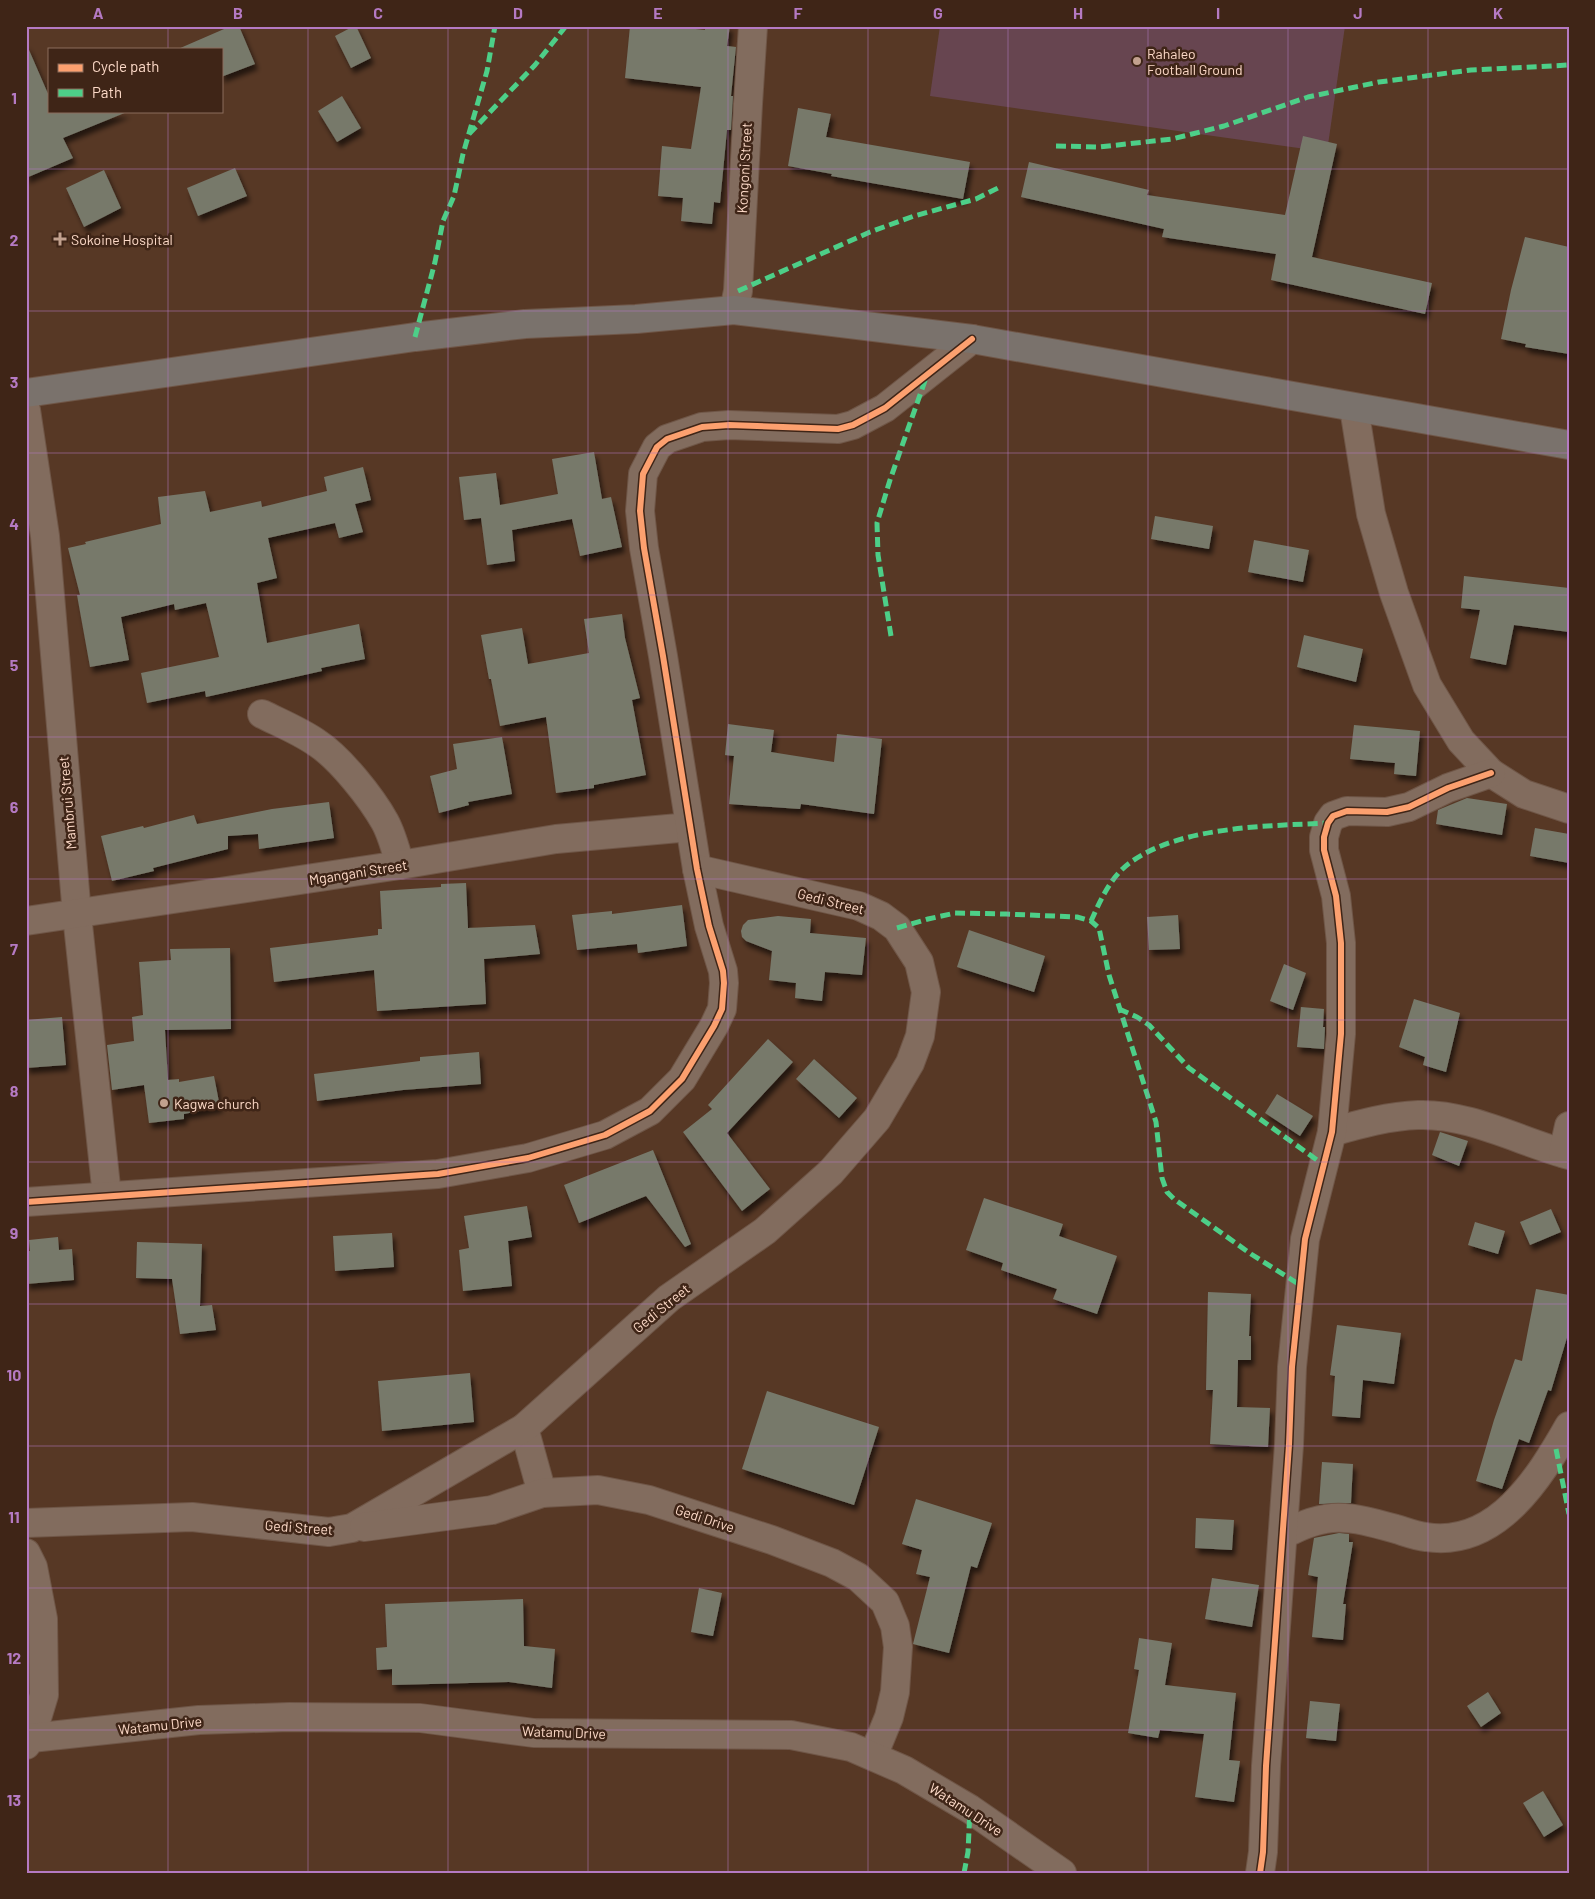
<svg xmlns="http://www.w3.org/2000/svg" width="1595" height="1899" font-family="Barlow,sans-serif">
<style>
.green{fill:#674550}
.building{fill:#77796b;filter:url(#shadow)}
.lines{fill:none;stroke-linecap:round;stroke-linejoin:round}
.minor-casing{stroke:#6f5647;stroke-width:30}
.trunk-casing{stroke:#6f5647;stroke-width:30}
.minor{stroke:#826c5e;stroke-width:28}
.trunk{stroke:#7a726c;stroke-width:28}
.quiet{stroke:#4dcf88;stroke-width:5;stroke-dasharray:10 5;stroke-linecap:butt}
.cycleway-casing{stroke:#3f2517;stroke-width:9}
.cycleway{stroke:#fca06f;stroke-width:6}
.grid{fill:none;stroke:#b57ac3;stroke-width:1;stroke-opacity:0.55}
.poi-dot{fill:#c2a18e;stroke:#3f2517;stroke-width:2}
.labels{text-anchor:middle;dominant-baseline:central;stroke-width:5;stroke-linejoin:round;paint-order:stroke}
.poi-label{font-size:14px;fill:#fcd9c7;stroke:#3f2517;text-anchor:start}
.street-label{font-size:14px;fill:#fcd9c7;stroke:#3f2517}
.neatline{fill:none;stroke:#b57ac3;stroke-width:2}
.grid-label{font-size:16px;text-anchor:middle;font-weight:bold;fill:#b57ac3}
</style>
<defs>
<filter id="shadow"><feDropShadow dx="3" dy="5.5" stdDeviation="2.5" flood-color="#0009"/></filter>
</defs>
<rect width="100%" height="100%" fill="#573825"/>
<path class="green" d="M 940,26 L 1345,26 L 1327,152 L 930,96 Z"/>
<g class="building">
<path d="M 231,26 L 239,26 L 255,64 L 221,77 L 221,49 L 178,49 Z"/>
<path d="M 354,26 L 356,26 L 371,58 L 351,68 L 335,36 Z"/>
<path d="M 630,26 L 667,26 L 705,30 L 705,26 L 730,26 L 727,46 L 736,47 L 731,96 L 733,96 L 731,130 L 727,130 L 720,203 L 714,202 L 712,224 L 681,221 L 683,198 L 658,196 L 662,146 L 691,149 L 701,87 L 625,78 Z"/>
<path d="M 26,43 L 49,96 L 49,111 L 127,112 L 63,138 L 73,158 L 26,178 Z"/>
<path d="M 342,96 L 361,128 L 337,142 L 318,111 Z"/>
<path d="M 798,108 L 831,114 L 826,137 L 970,162 L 963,199 L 831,176 L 832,174 L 788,166 Z"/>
<path d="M 1303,136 L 1337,144 L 1312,257 L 1432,283 L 1425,314 L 1271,280 L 1276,254 L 1162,237 L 1164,229 L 1021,197 L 1029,162 L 1149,190 L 1147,195 L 1285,215 Z"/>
<path d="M 235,168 L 247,196 L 198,216 L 187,188 Z"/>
<path d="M 104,170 L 121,208 L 84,227 L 66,188 Z"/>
<path d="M 1525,237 L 1569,247 L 1569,354 L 1525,347 L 1526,344 L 1501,339 L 1511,290 Z"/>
<path d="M 594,452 L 602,499 L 611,497 L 622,547 L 580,556 L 572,519 L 512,530 L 515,561 L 487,565 L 481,518 L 464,520 L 459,477 L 496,473 L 500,505 L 558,494 L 552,459 Z"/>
<path d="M 363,467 L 371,500 L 355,504 L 363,532 L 339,538 L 335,523 L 268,538 L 277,578 L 257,583 L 267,643 L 359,624 L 365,659 L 321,668 L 322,671 L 206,697 L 205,691 L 147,703 L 141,673 L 219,657 L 206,603 L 175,610 L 174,604 L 121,617 L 129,660 L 90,667 L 77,595 L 80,595 L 68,548 L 86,544 L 85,542 L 161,524 L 158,497 L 205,491 L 210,512 L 261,501 L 262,507 L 327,491 L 324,477 Z"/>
<path d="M 1155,516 L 1213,526 L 1209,549 L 1151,539 Z"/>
<path d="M 1254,540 L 1309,550 L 1303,582 L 1248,572 Z"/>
<path d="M 1464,576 L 1569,588 L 1569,632 L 1514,625 L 1506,665 L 1470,658 L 1480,610 L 1461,608 Z"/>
<path d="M 622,614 L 625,638 L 640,698 L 632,700 L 646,775 L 594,785 L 594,788 L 556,793 L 546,717 L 500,726 L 491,679 L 489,679 L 481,635 L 522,628 L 528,664 L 589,653 L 584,619 Z"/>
<path d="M 1304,635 L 1363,649 L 1356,682 L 1297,667 Z"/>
<path d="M 728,724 L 774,730 L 771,752 L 834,762 L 837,734 L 882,739 L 874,814 L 801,804 L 800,809 L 729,804 L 734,756 L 725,755 Z"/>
<path d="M 1354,725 L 1420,731 L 1416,776 L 1394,774 L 1395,763 L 1350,759 Z"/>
<path d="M 502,737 L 512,794 L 468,802 L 469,805 L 439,813 L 430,776 L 457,769 L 453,744 Z"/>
<path d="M 1467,798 L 1507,804 L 1502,835 L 1436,824 L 1438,810 Z"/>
<path d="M 329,802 L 334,838 L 259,849 L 258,834 L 228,836 L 228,849 L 153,868 L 154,871 L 112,881 L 101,836 L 143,826 L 144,828 L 194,815 L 197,824 L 272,809 Z"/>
<path d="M 1535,828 L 1569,834 L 1569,863 L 1530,856 Z"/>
<path d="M 466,883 L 468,928 L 535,925 L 540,954 L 484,959 L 486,1004 L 377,1011 L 374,970 L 274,982 L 270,948 L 378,935 L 378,929 L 382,929 L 380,891 L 441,887 L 441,884 Z"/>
<path d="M 682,905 L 687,946 L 638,953 L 637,944 L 577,950 L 572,915 L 612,911 L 612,914 Z"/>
<path d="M 1178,915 L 1180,949 L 1149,950 L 1147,917 Z"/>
<path d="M 778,916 L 811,919 L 810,933 L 866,938 L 862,975 L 825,972 L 822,1001 L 795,998 L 796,983 L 769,980 L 772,951 L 746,941 L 742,937 L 741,931 L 743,925 L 748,920 Z"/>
<path d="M 969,930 L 1045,956 L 1034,992 L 957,967 Z"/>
<path d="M 230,948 L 231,1029 L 165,1030 L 168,1080 L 179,1079 L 179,1082 L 214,1076 L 220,1107 L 184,1114 L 184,1119 L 149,1123 L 144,1085 L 112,1090 L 107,1045 L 134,1041 L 132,1017 L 143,1015 L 139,962 L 171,960 L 170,949 Z"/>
<path d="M 1284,964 L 1306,973 L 1293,1010 L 1270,1001 Z"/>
<path d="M 1414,999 L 1460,1013 L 1446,1072 L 1423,1065 L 1425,1057 L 1399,1047 Z"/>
<path d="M 1301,1007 L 1324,1009 L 1323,1027 L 1325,1027 L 1324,1049 L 1297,1047 Z"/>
<path d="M 62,1017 L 66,1065 L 26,1068 L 26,1020 Z"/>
<path d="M 768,1039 L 793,1062 L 727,1133 L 770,1189 L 742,1211 L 683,1132 L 712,1109 L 708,1105 Z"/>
<path d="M 479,1052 L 481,1084 L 403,1090 L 317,1101 L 314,1074 L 420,1061 L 420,1057 Z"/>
<path d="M 814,1059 L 857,1098 L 839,1118 L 796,1079 Z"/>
<path d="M 1277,1094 L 1313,1116 L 1300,1136 L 1265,1113 Z"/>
<path d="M 1440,1132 L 1468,1141 L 1459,1166 L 1432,1155 Z"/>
<path d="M 653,1150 L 691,1244 L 685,1247 L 646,1196 L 579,1223 L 564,1185 Z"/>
<path d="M 984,1198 L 1063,1224 L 1059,1236 L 1117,1256 L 1097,1314 L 1053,1299 L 1057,1289 L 1001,1270 L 1003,1263 L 966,1250 Z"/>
<path d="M 527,1206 L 532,1237 L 508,1241 L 512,1286 L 463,1291 L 459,1250 L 469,1248 L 464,1216 Z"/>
<path d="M 1551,1209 L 1561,1232 L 1530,1245 L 1520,1222 Z"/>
<path d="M 1475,1222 L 1505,1231 L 1498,1254 L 1468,1245 Z"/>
<path d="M 392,1233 L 394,1267 L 335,1271 L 333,1236 Z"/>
<path d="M 58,1237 L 59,1250 L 72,1249 L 74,1280 L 26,1284 L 26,1251 L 30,1251 L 29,1240 Z"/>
<path d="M 137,1242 L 202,1244 L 200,1306 L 212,1305 L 216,1330 L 180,1334 L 172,1279 L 136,1278 Z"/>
<path d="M 1536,1289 L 1569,1295 L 1569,1331 L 1551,1391 L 1548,1390 L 1529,1443 L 1519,1439 L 1502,1489 L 1476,1481 L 1494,1420 L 1515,1359 L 1522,1361 Z"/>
<path d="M 1208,1292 L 1251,1294 L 1249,1336 L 1251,1336 L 1251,1360 L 1238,1360 L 1237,1407 L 1270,1408 L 1268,1447 L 1210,1444 L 1213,1390 L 1206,1390 Z"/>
<path d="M 1337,1325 L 1401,1333 L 1394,1384 L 1363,1380 L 1360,1418 L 1332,1416 L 1335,1376 L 1330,1375 Z"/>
<path d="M 470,1373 L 474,1422 L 382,1431 L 378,1381 Z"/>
<path d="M 767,1391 L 879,1427 L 854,1505 L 742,1469 Z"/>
<path d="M 1322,1462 L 1353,1464 L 1351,1503 L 1319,1504 Z"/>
<path d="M 916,1499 L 992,1523 L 977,1568 L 971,1566 L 949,1653 L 913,1644 L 930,1577 L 916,1574 L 922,1550 L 902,1544 Z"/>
<path d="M 1196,1518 L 1234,1520 L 1232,1550 L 1195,1548 Z"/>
<path d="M 1339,1533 L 1349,1534 L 1349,1542 L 1353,1542 L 1343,1604 L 1346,1604 L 1343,1640 L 1312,1637 L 1318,1577 L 1308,1575 L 1314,1538 Z"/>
<path d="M 1212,1578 L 1259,1585 L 1252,1627 L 1205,1619 Z"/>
<path d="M 699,1588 L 722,1593 L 713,1636 L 691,1632 Z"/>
<path d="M 523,1599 L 524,1646 L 555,1649 L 552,1688 L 509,1682 L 392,1685 L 392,1669 L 377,1670 L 376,1648 L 387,1647 L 385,1604 Z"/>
<path d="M 1139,1638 L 1172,1643 L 1165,1685 L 1236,1693 L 1229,1760 L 1240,1761 L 1234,1802 L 1195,1797 L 1204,1734 L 1160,1730 L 1158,1738 L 1128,1733 L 1139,1670 L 1134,1669 Z"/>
<path d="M 1488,1692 L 1501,1713 L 1481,1727 L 1467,1706 Z"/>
<path d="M 1310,1701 L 1340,1704 L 1336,1741 L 1306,1738 Z"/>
<path d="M 1543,1791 L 1563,1825 L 1544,1837 L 1523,1803 Z"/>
</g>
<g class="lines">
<g class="minor-casing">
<g id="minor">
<path d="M 734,310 L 738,291 L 748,104 L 753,26"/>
<path d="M 1354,408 L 1371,514 L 1394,593 L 1427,685 L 1461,741 L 1491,773 L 1524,794 L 1569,809"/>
<path d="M 26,410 L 45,536 L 77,915 L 107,1196"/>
<path d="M 262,714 C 280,723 300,731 317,743 C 340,758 371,797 385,822 C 392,835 396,850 400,865"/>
<path d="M 26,921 L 400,865 L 556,839 L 690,827"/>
<path d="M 1332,1132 C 1360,1124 1389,1116 1418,1115 C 1468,1113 1521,1142 1569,1155"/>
<path d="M 1563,1153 L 1569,1126"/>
<path d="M 26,1202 L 438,1174 L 528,1158 L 605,1135 L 650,1111 L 682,1079 L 714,1026 L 722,1009 L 724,983 L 723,971 L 709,926 L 697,869 L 663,656 L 644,548 L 640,511 L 643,474 L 657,447 L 667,439 L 702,427 L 729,425 L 838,429 L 853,425 L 885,408 L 972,339"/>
<path d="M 524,1428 L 542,1493"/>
<path d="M 26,1523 L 192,1517 L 329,1532 L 352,1528 L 524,1428 L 669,1298 L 765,1231 L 831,1172 L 877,1119 L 910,1063 L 920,1036 L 926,992 L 919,962 L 897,928 L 881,916 L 859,906 L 697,869"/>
<path d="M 364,1527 L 492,1510 L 542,1493 L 598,1490 L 649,1500 L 772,1540 L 832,1563 L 858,1577 L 885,1602 L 895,1626 L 898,1647 L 895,1692 L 889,1717 L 873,1756"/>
<path d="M 1283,1535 C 1328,1510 1349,1516 1396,1529 C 1406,1532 1416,1536 1426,1537 C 1496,1548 1539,1479 1569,1426"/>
<path d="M 26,1553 L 33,1567 L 43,1619 L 44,1695 L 31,1738 L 26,1745"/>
<path d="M 31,1738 L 199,1720 L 289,1717 L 420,1718 L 534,1733 L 791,1735 L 851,1747 L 904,1770 L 970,1809 L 1062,1873"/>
<path d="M 1260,1873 L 1263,1852 L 1266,1766 L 1289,1445 L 1292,1367 L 1305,1239 L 1332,1132 L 1341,1034 L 1341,943 L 1336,896 L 1324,850 L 1324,837 L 1328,823 L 1333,816 L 1347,811 L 1387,812 L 1409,807 L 1448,788 L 1491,773"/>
</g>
</g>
<g class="trunk-casing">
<path id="trunk" d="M 26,393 L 415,337 L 525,324 L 636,319 L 734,310 L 972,339 L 1569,445"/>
</g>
<use href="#minor" class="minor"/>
<use href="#trunk" class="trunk"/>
<g class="quiet">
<path d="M 469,134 L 535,65 L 566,26"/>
<path d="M 1056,146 L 1099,147 L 1172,139 L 1224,126 L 1308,97 L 1379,82 L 1471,70 L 1569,65"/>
<path d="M 738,291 L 870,232 L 914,216 L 976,199 L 1002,186"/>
<path d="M 415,337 L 435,262 L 443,221 L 454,196 L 463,154 L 487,71 L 495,26"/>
<path d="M 891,636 L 878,555 L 877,523 L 890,480 L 927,375"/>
<path d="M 1091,921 C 1101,899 1111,876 1131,862 C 1181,826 1268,826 1328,823"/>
<path d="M 897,928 L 928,919 L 955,913 L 1006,914 L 1077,917 L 1091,921 L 1099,928 L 1109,975 L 1156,1122 L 1162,1178 L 1167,1192 L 1174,1199 L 1251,1254 L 1300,1285"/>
<path d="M 1119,1009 L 1137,1017 L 1149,1025 L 1189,1068 L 1324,1165"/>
<path d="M 1556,1449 L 1569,1514"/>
<path d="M 964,1873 L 968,1852 L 970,1809"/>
</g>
<g class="cycleway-casing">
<g id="cycleway">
<path d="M 26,1202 L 438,1174 L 528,1158 L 605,1135 L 650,1111 L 682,1079 L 714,1026 L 722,1009 L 724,983 L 723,971 L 709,926 L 697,869 L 663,656 L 644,548 L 640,511 L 643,474 L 657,447 L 667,439 L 702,427 L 729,425 L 838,429 L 853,425 L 885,408 L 972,339"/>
<path d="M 1260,1873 L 1263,1852 L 1266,1766 L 1289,1445 L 1292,1367 L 1305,1239 L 1332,1132 L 1341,1034 L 1341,943 L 1336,896 L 1324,850 L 1324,837 L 1328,823 L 1333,816 L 1347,811 L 1387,812 L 1409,807 L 1448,788 L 1491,773"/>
</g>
</g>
<use href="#cycleway" class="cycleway"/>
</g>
<path class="grid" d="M 168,26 L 168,49M 308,26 L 308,1873M 448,26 L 448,1873M 588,26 L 588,1873M 728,26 L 728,1873M 868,26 L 868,1873M 1008,26 L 1008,1873M 1148,26 L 1148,1873M 1288,26 L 1288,1873M 1428,26 L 1428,1873M 168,111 L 168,1873M 26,169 L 1569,169M 26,311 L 1569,311M 26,453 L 1569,453M 26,595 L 1569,595M 26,737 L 1569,737M 26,879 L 1569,879M 26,1020 L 1569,1020M 26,1162 L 1569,1162M 26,1304 L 1569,1304M 26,1446 L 1569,1446M 26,1588 L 1569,1588M 26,1730 L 1569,1730"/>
<g class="poi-dot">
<circle cx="1137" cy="61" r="5"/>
<path d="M57.5 231.5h5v5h5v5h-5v5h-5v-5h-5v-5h5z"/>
<circle cx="164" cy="1103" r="5"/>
</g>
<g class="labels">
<g class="poi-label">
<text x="1147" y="53">Rahaleo<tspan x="1147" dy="16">Football Ground</tspan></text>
<text x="71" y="239">Sokoine Hospital</text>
<text x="174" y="1103">Kagwa church</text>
</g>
<g class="street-label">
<text transform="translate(744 168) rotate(-87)">Kongoni Street</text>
<text transform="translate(67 803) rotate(-95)">Mambrui Street</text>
<text transform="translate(358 872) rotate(-9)">Mgangani Street</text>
<text transform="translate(831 901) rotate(14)">Gedi Street</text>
<text transform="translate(661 1308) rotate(-39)">Gedi Street</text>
<text transform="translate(705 1518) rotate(18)">Gedi Drive</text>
<text transform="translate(299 1527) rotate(4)">Gedi Street</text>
<text transform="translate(160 1725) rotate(-6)">Watamu Drive</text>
<text transform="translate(564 1732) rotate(2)">Watamu Drive</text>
<text transform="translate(966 1809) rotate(33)">Watamu Drive</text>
</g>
</g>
<rect width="1595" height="1899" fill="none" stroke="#3f2517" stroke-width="55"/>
<rect x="48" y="48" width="175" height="65" fill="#3f2517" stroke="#8b6d5d"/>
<rect x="58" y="64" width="25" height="8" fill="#fca06f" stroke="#8b6d5d"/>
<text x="92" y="72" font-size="15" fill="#fcd9c7">Cycle path</text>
<rect x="58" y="89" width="25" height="8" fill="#4dcf88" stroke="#8b6d5d"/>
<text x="92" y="98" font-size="15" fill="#fcd9c7">Path</text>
<rect x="28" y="28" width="1540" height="1844" class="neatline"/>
<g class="grid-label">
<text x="98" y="19">A</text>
<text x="238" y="19">B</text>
<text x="378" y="19">C</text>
<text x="518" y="19">D</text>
<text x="658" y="19">E</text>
<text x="798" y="19">F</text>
<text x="938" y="19">G</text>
<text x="1078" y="19">H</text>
<text x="1218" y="19">I</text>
<text x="1358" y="19">J</text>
<text x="1498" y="19">K</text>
<text x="14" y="104">1</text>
<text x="14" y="246">2</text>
<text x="14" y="388">3</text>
<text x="14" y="530">4</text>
<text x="14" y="671">5</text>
<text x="14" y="813">6</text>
<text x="14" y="955">7</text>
<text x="14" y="1097">8</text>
<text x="14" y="1239">9</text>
<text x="14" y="1381">10</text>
<text x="14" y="1523">11</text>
<text x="14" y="1664">12</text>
<text x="14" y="1806">13</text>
</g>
</svg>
